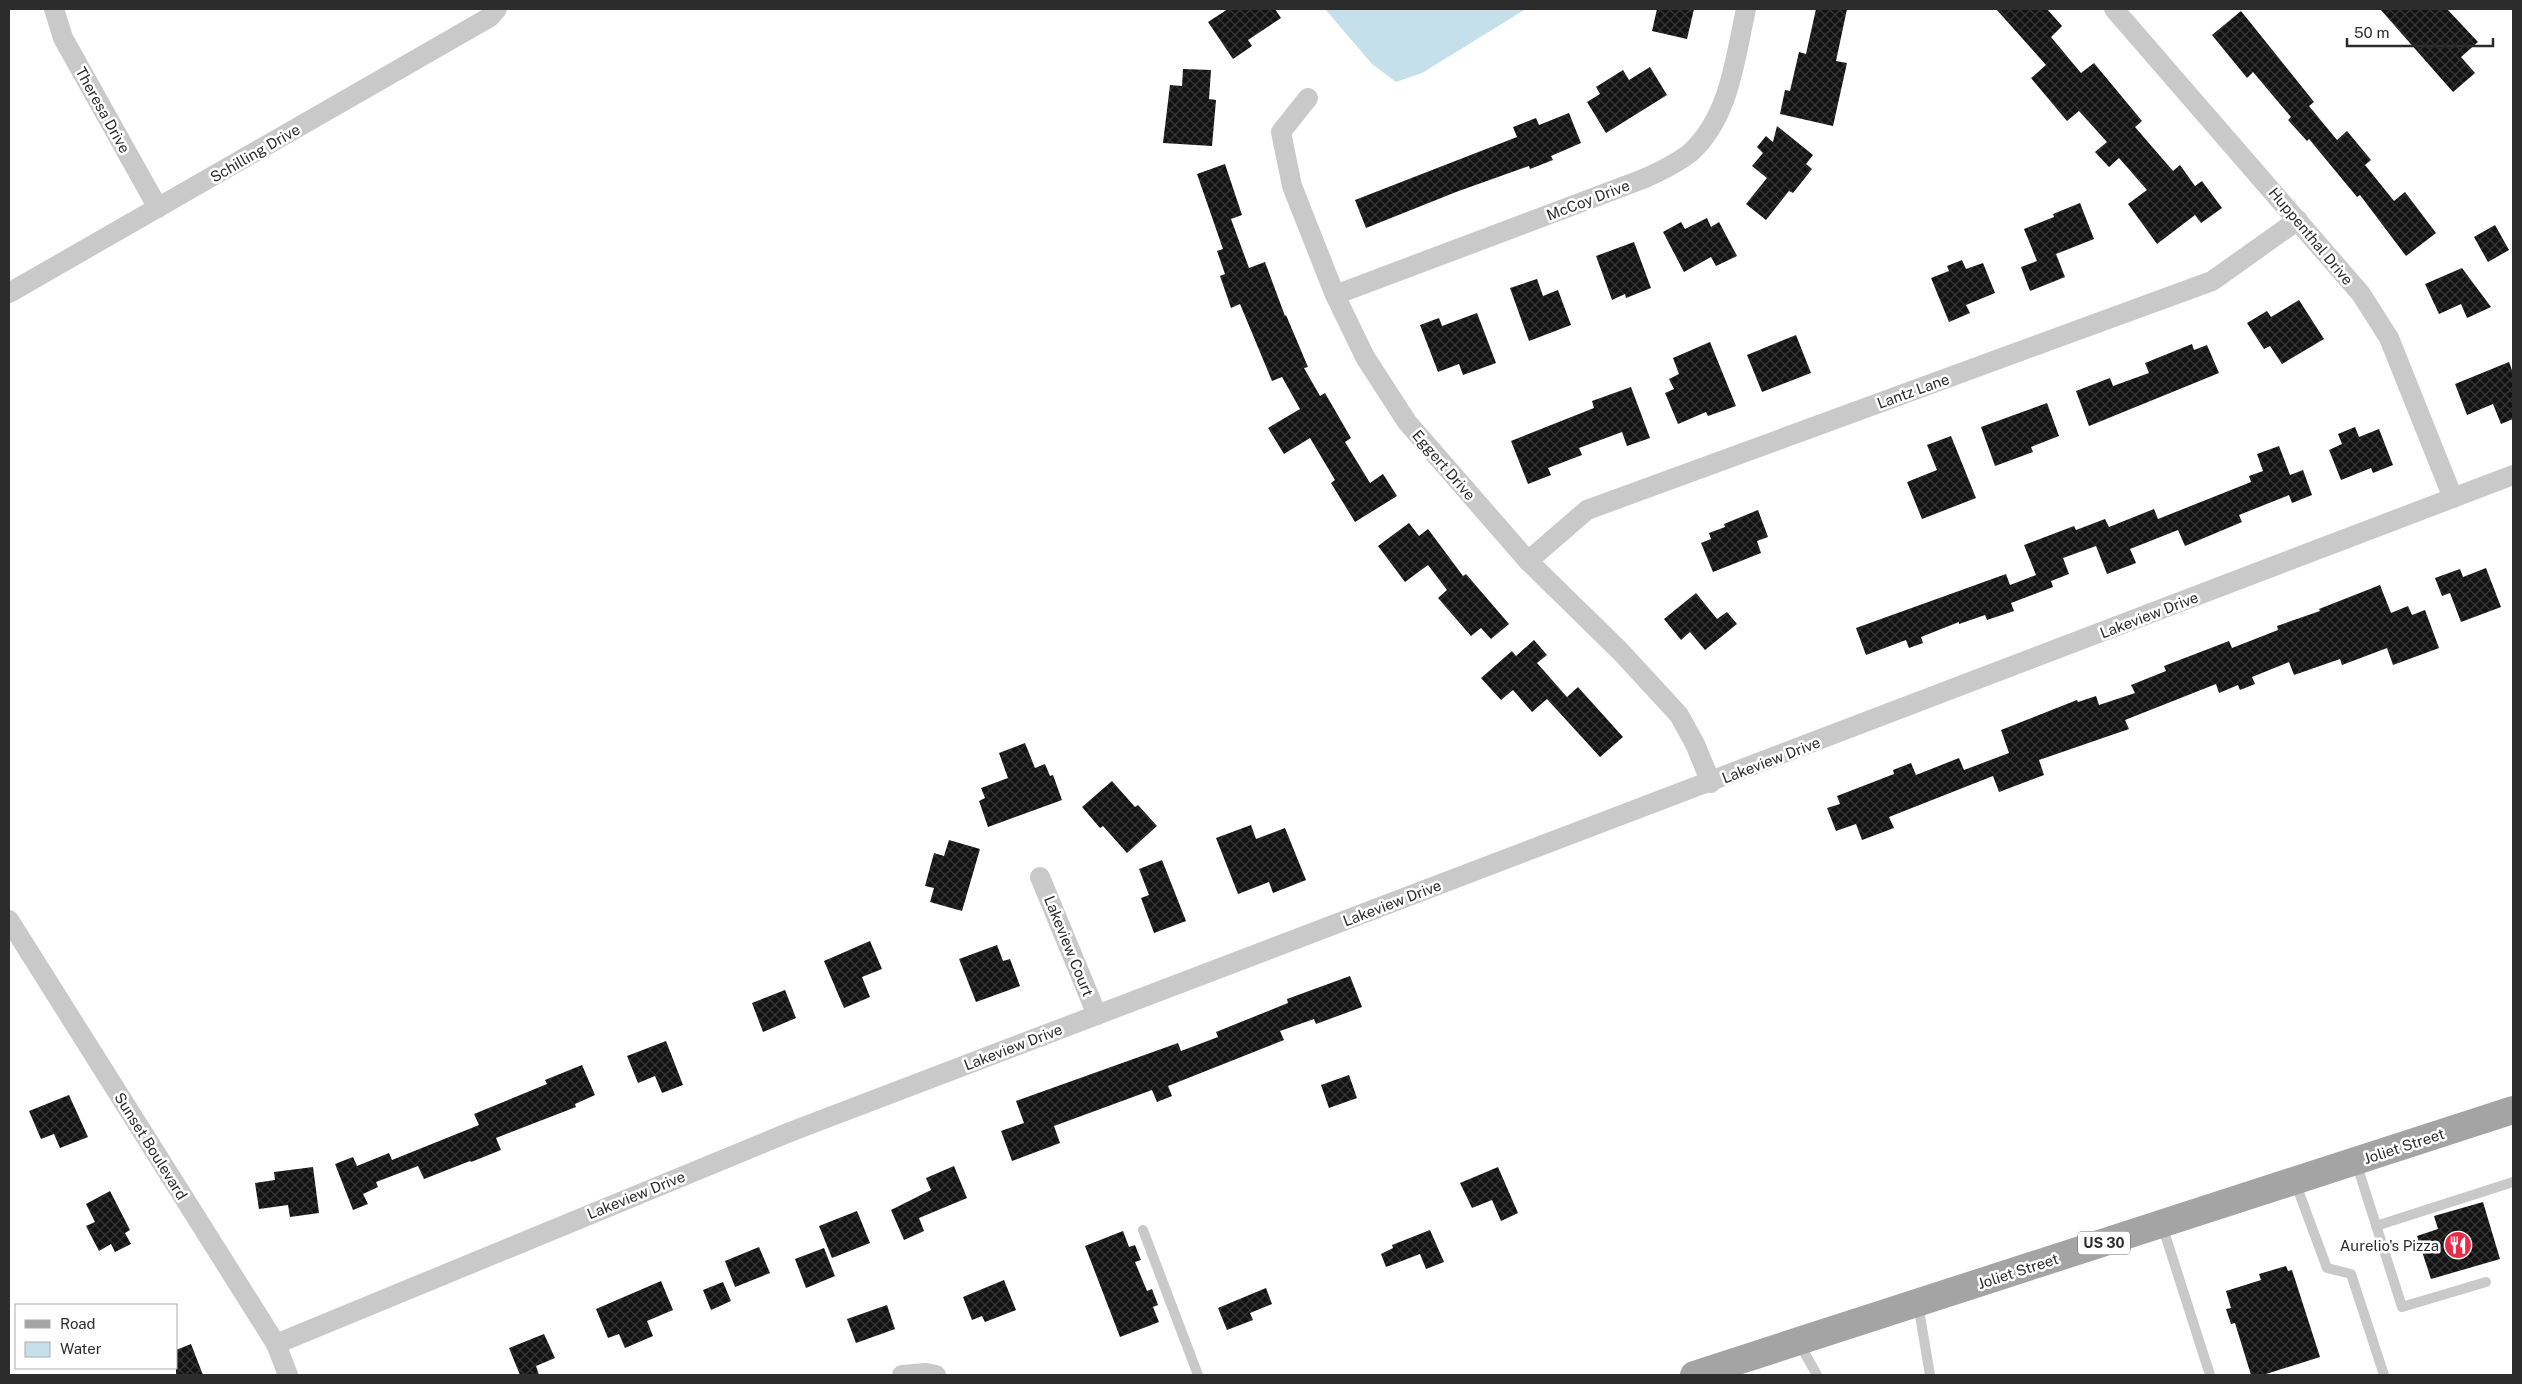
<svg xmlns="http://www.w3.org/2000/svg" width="2522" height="1384" font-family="'Public Sans',sans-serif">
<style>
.water{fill:#c5dfeb}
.building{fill:url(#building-cross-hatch)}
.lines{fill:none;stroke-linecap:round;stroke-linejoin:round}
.service{stroke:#c9c9c9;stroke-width:10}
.minor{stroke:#c9c9c9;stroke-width:20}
.primary{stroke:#a4a4a4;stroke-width:28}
.labels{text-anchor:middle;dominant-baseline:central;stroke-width:5;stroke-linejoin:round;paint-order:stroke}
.shield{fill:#fff;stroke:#6b6b6b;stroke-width:1}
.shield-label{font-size:14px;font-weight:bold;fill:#2c2c2c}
.street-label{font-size:15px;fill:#2c2c2c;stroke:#fff}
.poi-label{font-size:15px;fill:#2c2c2c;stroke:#fff;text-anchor:end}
</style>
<defs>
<pattern id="building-cross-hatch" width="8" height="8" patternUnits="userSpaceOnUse" patternTransform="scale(1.25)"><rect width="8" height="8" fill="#131313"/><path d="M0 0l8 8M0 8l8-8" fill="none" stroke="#363636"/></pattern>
</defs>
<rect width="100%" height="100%" fill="#fff"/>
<path class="water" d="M 1325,9 L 1526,9 L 1422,73 L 1396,82 L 1372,64 Z"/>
<g class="building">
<path d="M 1228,9 L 1275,9 L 1281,18 L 1248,40 L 1252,46 L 1233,59 L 1208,22 Z"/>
<path d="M 1657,9 L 1694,9 L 1687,39 L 1652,31 Z"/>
<path d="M 1816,9 L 1847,9 L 1836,61 L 1847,63 L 1833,126 L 1780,114 L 1785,90 L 1790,91 L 1799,52 L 1806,54 Z"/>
<path d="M 1996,9 L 2047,9 L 2062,26 L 2051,37 L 2081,73 L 2094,63 L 2142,121 L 2135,127 L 2173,171 L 2180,165 L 2195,186 L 2202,181 L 2222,208 L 2201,223 L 2195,215 L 2157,244 L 2128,204 L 2147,190 L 2119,158 L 2109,167 L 2095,152 L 2107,142 L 2079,111 L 2067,121 L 2031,78 L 2046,65 Z"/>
<path d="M 2380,9 L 2447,9 L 2478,42 L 2461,57 L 2475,73 L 2453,92 Z"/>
<path d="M 2241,11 L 2314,102 L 2309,106 L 2337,140 L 2347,131 L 2371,160 L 2365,165 L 2394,201 L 2405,192 L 2436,233 L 2406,256 L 2360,195 L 2357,197 L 2309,139 L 2307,141 L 2288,120 L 2291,117 L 2253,72 L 2247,78 L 2212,35 Z"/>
<path d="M 1650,67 L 1667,95 L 1606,133 L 1587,102 L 1600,94 L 1596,87 L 1623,70 L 1629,80 Z"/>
<path d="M 1183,69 L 1211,70 L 1209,99 L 1216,100 L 1212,146 L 1163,143 L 1170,85 L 1182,86 Z"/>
<path d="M 1569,113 L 1581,143 L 1551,156 L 1553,160 L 1530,169 L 1529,166 L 1456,192 L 1366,228 L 1355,200 L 1517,137 L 1513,127 L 1536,118 L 1539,125 Z"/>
<path d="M 1777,126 L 1813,155 L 1806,164 L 1812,169 L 1793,193 L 1789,191 L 1766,220 L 1746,204 L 1767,178 L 1752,166 L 1763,153 L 1757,147 L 1766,136 L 1773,142 Z"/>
<path d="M 1225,164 L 1242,215 L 1231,219 L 1249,268 L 1265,262 L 1285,316 L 1286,315 L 1308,367 L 1304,368 L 1320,396 L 1325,393 L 1351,438 L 1345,442 L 1370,483 L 1383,474 L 1397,496 L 1355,522 L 1331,483 L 1335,480 L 1310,438 L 1284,454 L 1268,428 L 1300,409 L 1282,377 L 1272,381 L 1240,304 L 1231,308 L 1220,276 L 1225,274 L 1217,251 L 1223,249 L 1197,174 Z"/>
<path d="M 2080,203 L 2094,239 L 2056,254 L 2065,277 L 2030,291 L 2021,267 L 2037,261 L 2024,229 L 2054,217 L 2053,214 Z"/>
<path d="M 1707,218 L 1711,227 L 1719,222 L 1737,256 L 1716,266 L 1711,257 L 1684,272 L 1663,232 L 1681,222 L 1685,229 Z"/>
<path d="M 2495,225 L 2509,250 L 2488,262 L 2474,237 Z"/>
<path d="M 1634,242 L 1651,288 L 1626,298 L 1625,294 L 1612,300 L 1596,256 Z"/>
<path d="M 1962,260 L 1966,269 L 1983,263 L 1995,293 L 1966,305 L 1970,313 L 1949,322 L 1931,278 L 1949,271 L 1947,266 Z"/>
<path d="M 2462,268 L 2491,307 L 2467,318 L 2461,304 L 2439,314 L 2425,284 Z"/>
<path d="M 1537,279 L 1543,296 L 1558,290 L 1571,325 L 1529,341 L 1510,288 Z"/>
<path d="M 2299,300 L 2324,339 L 2282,364 L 2270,346 L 2264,349 L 2247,323 L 2267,311 L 2271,317 Z"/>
<path d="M 1477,313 L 1496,363 L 1463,375 L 1459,364 L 1438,372 L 1420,325 L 1439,318 L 1442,326 Z"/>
<path d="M 1796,335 L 1811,373 L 1762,392 L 1747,355 Z"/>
<path d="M 1710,342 L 1736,406 L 1708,416 L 1706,412 L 1678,424 L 1665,393 L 1674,389 L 1669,379 L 1679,374 L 1673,358 Z"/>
<path d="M 2192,344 L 2194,350 L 2207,345 L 2219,373 L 2089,426 L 2076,391 L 2110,378 L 2113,386 L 2149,373 L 2145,363 Z"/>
<path d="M 2509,362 L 2513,373 L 2513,419 L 2501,424 L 2493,404 L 2467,415 L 2455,384 Z"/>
<path d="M 1631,387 L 1650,438 L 1627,446 L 1622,432 L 1579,448 L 1582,455 L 1548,468 L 1551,475 L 1528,484 L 1511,441 L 1594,408 L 1592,401 Z"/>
<path d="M 2047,403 L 2059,436 L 2031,447 L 2033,452 L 1995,466 L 1981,427 Z"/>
<path d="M 2355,427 L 2359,437 L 2379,429 L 2393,465 L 2373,473 L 2371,468 L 2341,480 L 2329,450 L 2342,444 L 2338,434 Z"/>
<path d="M 1951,436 L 1976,498 L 1922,519 L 1907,482 L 1937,470 L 1927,445 Z"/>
<path d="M 2279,446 L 2290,475 L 2303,470 L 2312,495 L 2292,503 L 2289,495 L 2239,515 L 2242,522 L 2185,546 L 2178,530 L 2130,549 L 2136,563 L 2107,574 L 2096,546 L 2063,558 L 2069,574 L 2051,581 L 2053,587 L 2011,603 L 2014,611 L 1987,620 L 1985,615 L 1959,624 L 1959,622 L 1921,637 L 1923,643 L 1909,648 L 1906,640 L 1866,655 L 1856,628 L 2006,574 L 2010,585 L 2036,575 L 2024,545 L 2074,526 L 2076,530 L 2105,519 L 2109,527 L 2154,509 L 2158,519 L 2251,482 L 2249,476 L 2263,471 L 2257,454 Z"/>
<path d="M 1758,510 L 1768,537 L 1757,541 L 1761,553 L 1713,572 L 1701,543 L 1711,539 L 1709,533 L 1725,527 L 1724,524 Z"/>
<path d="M 1409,523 L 1419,536 L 1428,529 L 1463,576 L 1466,574 L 1509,624 L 1491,639 L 1481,628 L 1471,636 L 1438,598 L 1447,590 L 1428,565 L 1405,582 L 1378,546 Z"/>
<path d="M 2486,568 L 2501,607 L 2461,622 L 2450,593 L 2442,596 L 2435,578 L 2460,569 L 2463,577 Z"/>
<path d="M 2380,585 L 2391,613 L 2408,606 L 2412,615 L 2425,610 L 2439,648 L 2393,665 L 2387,648 L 2342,665 L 2340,659 L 2294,675 L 2289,662 L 2252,677 L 2255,684 L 2240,690 L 2238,685 L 2219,693 L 2216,684 L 2125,720 L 2129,729 L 2039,760 L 2044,775 L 1999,792 L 1993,776 L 1889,817 L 1894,828 L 1862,840 L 1856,824 L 1836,831 L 1827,808 L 1840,804 L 1837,796 L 1894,774 L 1893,770 L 1911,763 L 1916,775 L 1959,758 L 1964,770 L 2009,753 L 2001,730 L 2077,700 L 2078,702 L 2096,696 L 2099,705 L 2135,693 L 2131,685 L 2166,671 L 2164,666 L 2229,641 L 2232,648 L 2278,630 L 2277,626 L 2320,611 L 2319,609 Z"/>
<path d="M 1696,593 L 1717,619 L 1727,612 L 1737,624 L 1705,650 L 1690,632 L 1681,640 L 1664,619 Z"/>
<path d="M 1534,640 L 1547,655 L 1537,663 L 1567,697 L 1578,687 L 1623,737 L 1600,757 L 1547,699 L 1532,712 L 1513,690 L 1501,700 L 1481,678 L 1512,651 L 1516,656 Z"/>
<path d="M 1025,743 L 1035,768 L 1045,764 L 1050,776 L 1053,775 L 1062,800 L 988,827 L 979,801 L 985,798 L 981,788 L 1008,778 L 999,753 Z"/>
<path d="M 1112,781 L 1135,807 L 1138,805 L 1157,826 L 1127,853 L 1103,826 L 1100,828 L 1082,807 Z"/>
<path d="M 1251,825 L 1256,839 L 1285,828 L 1306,880 L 1273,893 L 1269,882 L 1238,894 L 1216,838 Z"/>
<path d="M 949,840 L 980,849 L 962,911 L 930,902 L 934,888 L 925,886 L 934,853 L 944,856 Z"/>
<path d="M 1162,860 L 1186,921 L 1154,933 L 1141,898 L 1149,895 L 1139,869 Z"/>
<path d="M 870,941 L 882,969 L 862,977 L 870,997 L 844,1008 L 824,961 Z"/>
<path d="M 997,945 L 1003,961 L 1010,959 L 1020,986 L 976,1002 L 959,959 Z"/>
<path d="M 1350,976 L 1362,1007 L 1316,1024 L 1314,1019 L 1280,1031 L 1284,1040 L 1168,1086 L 1172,1096 L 1157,1102 L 1152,1090 L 1054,1126 L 1060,1143 L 1012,1161 L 1001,1131 L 1024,1123 L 1016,1101 L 1178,1043 L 1181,1051 L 1218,1037 L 1216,1032 L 1288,1003 L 1287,999 Z"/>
<path d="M 785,990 L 796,1018 L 763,1032 L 752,1003 Z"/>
<path d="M 666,1041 L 683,1085 L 662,1093 L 655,1076 L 638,1083 L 627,1056 Z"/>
<path d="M 582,1065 L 595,1095 L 575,1104 L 576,1107 L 496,1138 L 501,1150 L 471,1162 L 470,1161 L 424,1179 L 418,1166 L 376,1182 L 378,1187 L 363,1194 L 368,1204 L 353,1210 L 335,1164 L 353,1157 L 357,1166 L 389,1153 L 392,1160 L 479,1125 L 474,1114 L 547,1084 L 545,1080 Z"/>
<path d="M 1349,1075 L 1357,1098 L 1329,1108 L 1321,1085 Z"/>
<path d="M 69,1095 L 88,1137 L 60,1148 L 54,1134 L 41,1139 L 29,1111 Z"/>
<path d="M 954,1166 L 967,1198 L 919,1218 L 924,1231 L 904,1240 L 891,1210 L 931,1190 L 926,1178 Z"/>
<path d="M 313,1167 L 319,1213 L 290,1217 L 288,1205 L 259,1209 L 255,1183 L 275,1180 L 274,1172 Z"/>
<path d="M 1498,1167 L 1518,1213 L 1501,1221 L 1492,1200 L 1472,1208 L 1460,1183 Z"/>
<path d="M 110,1191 L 130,1230 L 125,1233 L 131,1244 L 115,1252 L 111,1244 L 99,1251 L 86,1226 L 95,1222 L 86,1204 Z"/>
<path d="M 2483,1202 L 2500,1259 L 2431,1279 L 2417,1236 L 2438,1229 L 2434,1216 Z"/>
<path d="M 857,1211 L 870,1243 L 832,1258 L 819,1226 Z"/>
<path d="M 1430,1230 L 1444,1262 L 1426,1269 L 1420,1254 L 1386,1267 L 1381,1254 L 1393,1248 L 1392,1245 Z"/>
<path d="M 1123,1231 L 1129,1247 L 1135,1245 L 1141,1260 L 1135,1262 L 1147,1291 L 1152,1289 L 1158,1305 L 1153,1307 L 1159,1322 L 1120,1337 L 1085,1246 Z"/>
<path d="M 759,1247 L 770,1273 L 735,1287 L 725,1261 Z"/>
<path d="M 824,1248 L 835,1276 L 806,1288 L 795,1259 Z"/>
<path d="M 2286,1266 L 2288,1271 L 2292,1270 L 2320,1357 L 2263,1375 L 2251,1375 L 2235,1323 L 2231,1324 L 2226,1309 L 2231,1308 L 2226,1291 L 2261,1280 L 2259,1274 Z"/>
<path d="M 1004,1280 L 1016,1310 L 985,1322 L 982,1316 L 972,1320 L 963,1297 Z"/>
<path d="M 661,1281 L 673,1310 L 647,1321 L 653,1336 L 625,1348 L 619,1334 L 608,1338 L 596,1309 Z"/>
<path d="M 723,1282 L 731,1301 L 711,1310 L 703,1290 Z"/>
<path d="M 1266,1288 L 1272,1304 L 1250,1313 L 1253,1320 L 1227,1330 L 1218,1308 Z"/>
<path d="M 887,1305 L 895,1329 L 856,1343 L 847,1319 Z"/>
<path d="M 544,1334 L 555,1358 L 536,1366 L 539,1375 L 520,1375 L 509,1348 Z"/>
<path d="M 191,1344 L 203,1375 L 176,1375 L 176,1350 Z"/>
</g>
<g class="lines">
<g class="service">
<path d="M 2356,1162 L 2402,1307 L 2486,1282"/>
<path d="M 2295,1182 L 2327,1268 L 2351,1274 L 2384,1375"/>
<path d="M 2162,1225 L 2210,1375"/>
<path d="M 2376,1226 L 2513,1182"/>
<path d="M 1143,1230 L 1198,1375"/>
<path d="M 1918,1304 L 1930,1375"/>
<path d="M 1799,1343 L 1817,1375"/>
</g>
<g class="minor">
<path d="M 54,9 L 63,38 L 158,208"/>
<path d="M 2114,9 L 2361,294 L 2389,338 L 2453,498"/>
<path d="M 1308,98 L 1281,132 L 1292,186 L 1335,295 L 1365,357 L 1407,422 L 1528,561 L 1621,652 L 1679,715 L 1695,744 L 1711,783"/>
<path d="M 9,293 L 490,17 L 497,9"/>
<path d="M 1335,295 L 1643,179 C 1659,172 1676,164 1690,153 C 1730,117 1735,58 1746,9"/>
<path d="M 1528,561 L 1587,510 L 2212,281 L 2298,220"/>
<path d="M 1040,877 L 1097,1015"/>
<path d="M 9,920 L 276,1344 L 288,1375"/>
<path d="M 276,1344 L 790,1132 L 2513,475"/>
<path d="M 902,1375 L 926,1373 L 936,1375"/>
</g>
<path class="primary" d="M 1694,1375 L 2513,1110"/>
</g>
<defs>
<g id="restaurant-disc" transform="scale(1.4375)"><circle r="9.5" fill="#e52d49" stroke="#fff"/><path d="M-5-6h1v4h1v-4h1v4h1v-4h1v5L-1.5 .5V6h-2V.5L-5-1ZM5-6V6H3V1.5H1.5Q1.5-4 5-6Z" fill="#fff"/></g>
</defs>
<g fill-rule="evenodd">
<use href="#restaurant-disc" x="2458" y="1245"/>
</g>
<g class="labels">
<rect class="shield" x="2078" y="1231.5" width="52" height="23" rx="4"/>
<g class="shield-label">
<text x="2104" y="1243">US 30</text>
</g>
<g class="street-label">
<text transform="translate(103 110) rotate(61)">Theresa Drive</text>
<text transform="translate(255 153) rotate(-30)">Schilling Drive</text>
<text transform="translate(1588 200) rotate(-21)">McCoy Drive</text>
<text transform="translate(2311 236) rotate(50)">Huppenthal Drive</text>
<text transform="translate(1913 391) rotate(-20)">Lantz Lane</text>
<text transform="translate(1444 465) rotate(49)">Eggert Drive</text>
<text transform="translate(2149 615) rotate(-21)">Lakeview Drive</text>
<text transform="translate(1771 760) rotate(-21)">Lakeview Drive</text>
<text transform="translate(1392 903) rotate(-21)">Lakeview Drive</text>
<text transform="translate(1069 946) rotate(68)">Lakeview Court</text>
<text transform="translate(1013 1047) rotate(-21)">Lakeview Drive</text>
<text transform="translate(151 1146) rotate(58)">Sunset Boulevard</text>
<text transform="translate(2404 1146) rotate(-18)">Joliet Street</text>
<text transform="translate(636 1195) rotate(-22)">Lakeview Drive</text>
<text transform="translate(2018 1271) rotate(-18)">Joliet Street</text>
</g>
<g class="poi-label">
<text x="2439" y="1245">Aurelio's Pizza</text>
</g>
</g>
<rect width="2522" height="1384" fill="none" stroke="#2c2c2c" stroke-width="20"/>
<rect x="15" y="1304" width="162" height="65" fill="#ffffff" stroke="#ababab"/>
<rect x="25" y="1320" width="25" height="8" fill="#a4a4a4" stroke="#ababab"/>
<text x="60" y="1329" font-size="15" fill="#2c2c2c">Road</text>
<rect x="25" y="1342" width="25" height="15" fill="#c5dfeb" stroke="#ababab"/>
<text x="60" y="1354" font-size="15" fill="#2c2c2c">Water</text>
<path d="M2347 38v8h146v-8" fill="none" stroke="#2c2c2c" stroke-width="2.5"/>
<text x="2354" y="38" font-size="15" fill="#2c2c2c" stroke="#ffffff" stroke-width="4" paint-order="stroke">50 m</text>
</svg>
